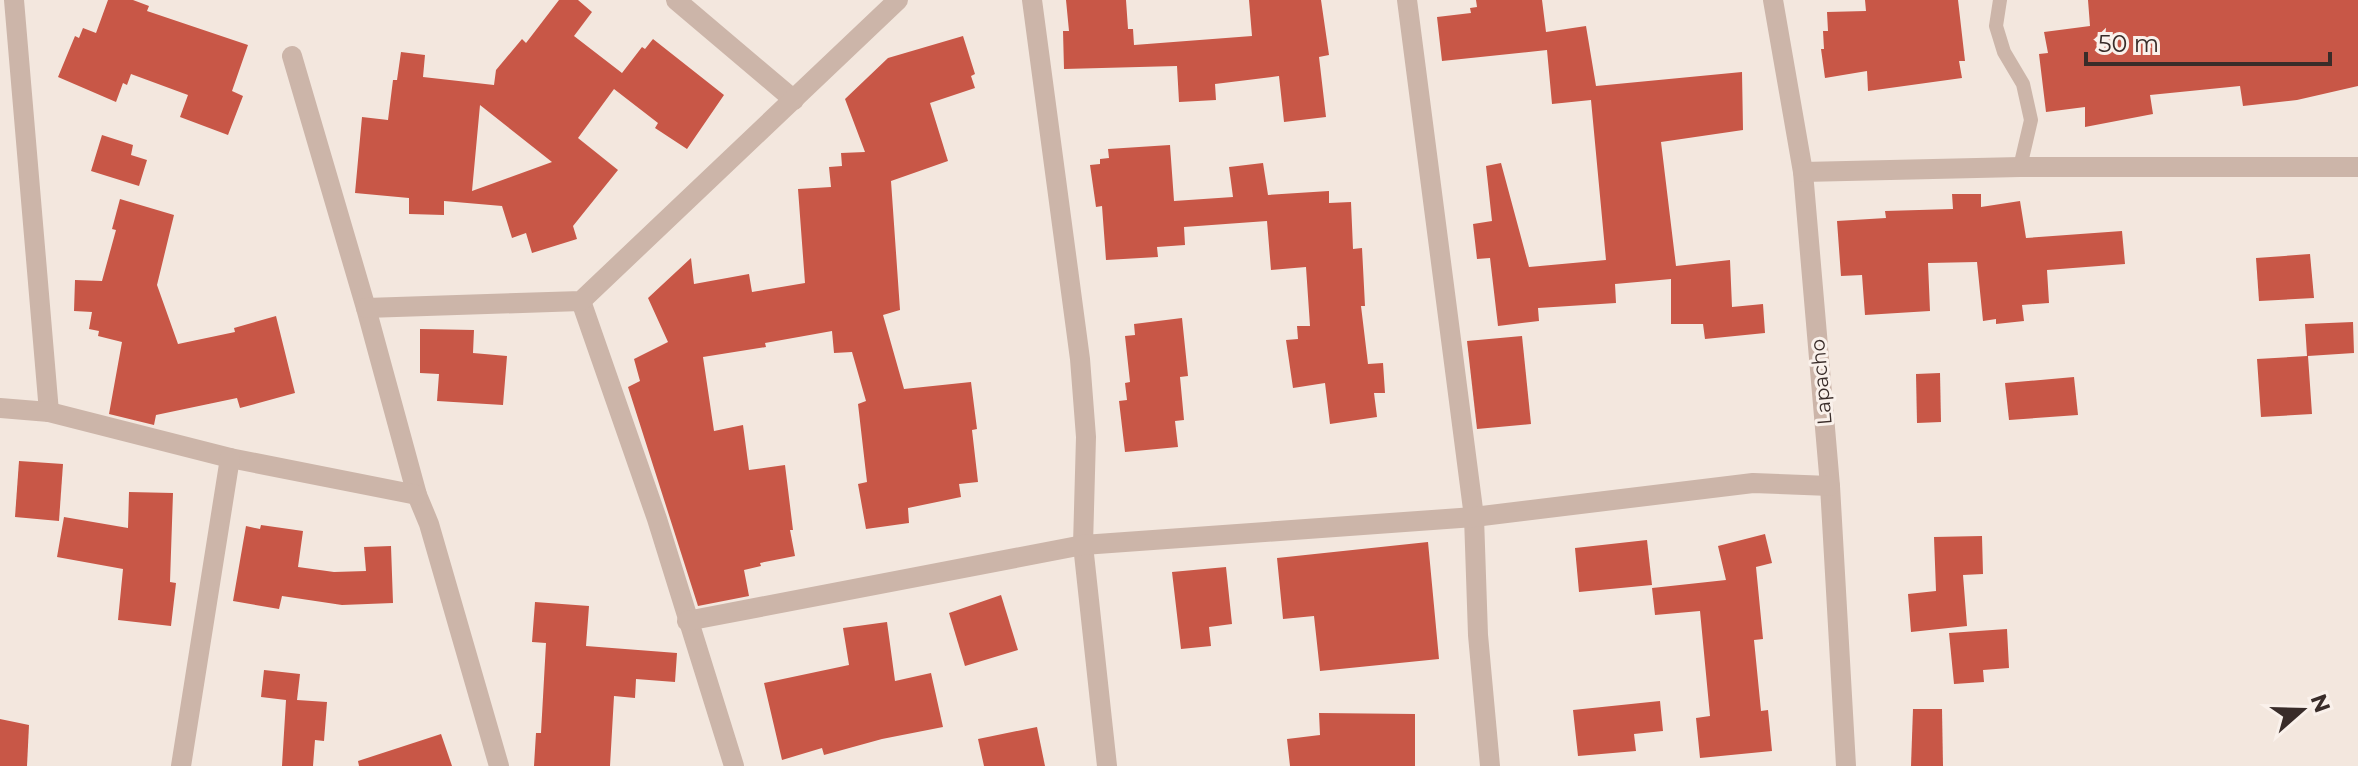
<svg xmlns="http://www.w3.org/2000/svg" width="2358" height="766" font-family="Montserrat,sans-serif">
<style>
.building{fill:#c85747;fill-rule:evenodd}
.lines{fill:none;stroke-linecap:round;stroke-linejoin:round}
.service{stroke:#ccb5a9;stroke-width:14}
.minor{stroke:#ccb5a9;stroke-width:20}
.labels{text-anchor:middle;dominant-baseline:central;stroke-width:6;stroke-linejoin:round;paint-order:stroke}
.street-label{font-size:20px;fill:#392c29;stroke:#faf1eb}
</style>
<rect width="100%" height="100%" fill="#f3e7de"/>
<g class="building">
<path d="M 108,0 L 133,0 L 149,6 L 147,11 L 248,45 L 232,91 L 243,96 L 228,135 L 180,117 L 188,95 L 131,74 L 127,85 L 123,83 L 116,102 L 58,77 L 75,36 L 79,38 L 83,28 L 96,33 Z"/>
<path d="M 559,0 L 578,0 L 592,12 L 574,36 L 622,73 L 642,47 L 645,49 L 653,39 L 724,95 L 687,149 L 655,128 L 658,123 L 614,89 L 578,138 L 618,170 L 573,226 L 577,239 L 532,253 L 526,233 L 512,238 L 502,206 L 444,201 L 444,215 L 409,214 L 409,198 L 355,193 L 362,117 L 388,120 L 393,80 L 397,80 L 401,52 L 425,55 L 423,77 L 494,85 L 496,70 L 522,39 L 526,43 ZM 480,105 L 552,162 L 472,191 Z"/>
<path d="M 1066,0 L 1126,0 L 1128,29 L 1133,29 L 1134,45 L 1252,36 L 1249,0 L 1321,0 L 1329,55 L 1319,57 L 1326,117 L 1284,122 L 1279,76 L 1215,84 L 1216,100 L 1179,102 L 1177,66 L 1064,69 L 1063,31 L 1069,31 Z"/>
<path d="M 1476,0 L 1542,0 L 1546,32 L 1586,26 L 1596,86 L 1742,72 L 1743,130 L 1661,142 L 1676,266 L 1730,260 L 1732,307 L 1763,304 L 1765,333 L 1705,339 L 1703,324 L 1671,324 L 1671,279 L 1615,284 L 1616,303 L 1538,308 L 1539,321 L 1498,326 L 1490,258 L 1477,259 L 1473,224 L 1492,221 L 1486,166 L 1501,163 L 1529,267 L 1606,260 L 1591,100 L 1552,104 L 1547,50 L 1442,61 L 1437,17 L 1471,13 L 1470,8 L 1477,7 Z"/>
<path d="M 1865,0 L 1958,0 L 1965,61 L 1959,61 L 1962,78 L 1868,91 L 1867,71 L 1825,78 L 1821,49 L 1824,49 L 1823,31 L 1828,31 L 1827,12 L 1866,11 Z"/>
<path d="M 2088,0 L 2358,0 L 2358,86 L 2297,100 L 2243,106 L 2240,86 L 2150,95 L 2153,114 L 2085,127 L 2085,107 L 2046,112 L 2039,54 L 2048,53 L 2044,32 L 2090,26 Z"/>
<path d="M 963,36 L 975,74 L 971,76 L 975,88 L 930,103 L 948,161 L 891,181 L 900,310 L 883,315 L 904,389 L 971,382 L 977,429 L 972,430 L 978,482 L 959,484 L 961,497 L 908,508 L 909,523 L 866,529 L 858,484 L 867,482 L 858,404 L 866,401 L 852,352 L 834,353 L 832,331 L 765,343 L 766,347 L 703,357 L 714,431 L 743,425 L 749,470 L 785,465 L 793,530 L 790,530 L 795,556 L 760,563 L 761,566 L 744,570 L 749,596 L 698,606 L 628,387 L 640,381 L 634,359 L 668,342 L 648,298 L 691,258 L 694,284 L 749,274 L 752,292 L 805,283 L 798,189 L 831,187 L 829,167 L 842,166 L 841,153 L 865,152 L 845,99 L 888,58 Z"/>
<path d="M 102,135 L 133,145 L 131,155 L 147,160 L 139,186 L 91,171 Z"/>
<path d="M 1170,145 L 1174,201 L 1233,197 L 1229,167 L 1263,163 L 1268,195 L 1329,191 L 1329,203 L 1351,202 L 1353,249 L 1362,248 L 1365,306 L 1361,306 L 1368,364 L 1383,363 L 1385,393 L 1374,393 L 1377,417 L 1330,424 L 1325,383 L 1293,388 L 1286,340 L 1298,339 L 1297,326 L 1310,326 L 1306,267 L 1271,270 L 1267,221 L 1184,227 L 1185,245 L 1157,247 L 1158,257 L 1106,260 L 1102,206 L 1096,207 L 1090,165 L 1100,164 L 1100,159 L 1109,158 L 1108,149 Z"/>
<path d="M 1952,194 L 1981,194 L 1981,207 L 2020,201 L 2026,238 L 2122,231 L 2125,264 L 2047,270 L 2049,303 L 2022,305 L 2024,321 L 1996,324 L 1996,319 L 1983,321 L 1977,262 L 1928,263 L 1930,311 L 1865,315 L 1862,275 L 1841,276 L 1837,221 L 1886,218 L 1885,211 L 1953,209 Z"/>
<path d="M 120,199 L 174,215 L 157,285 L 178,344 L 235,332 L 234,328 L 276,316 L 295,393 L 240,408 L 237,398 L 156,415 L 154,425 L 109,414 L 122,342 L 98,336 L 99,331 L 89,329 L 92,312 L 74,311 L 75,280 L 102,281 L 116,230 L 112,229 Z"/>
<path d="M 2310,254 L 2314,298 L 2259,301 L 2256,258 Z"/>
<path d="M 1182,318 L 1188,376 L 1180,377 L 1184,420 L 1175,421 L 1178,447 L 1125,452 L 1119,401 L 1127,400 L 1125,383 L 1130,382 L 1125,336 L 1135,335 L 1134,324 Z"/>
<path d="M 2353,322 L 2354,353 L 2308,356 L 2312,414 L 2261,417 L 2257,359 L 2307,356 L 2305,324 Z"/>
<path d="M 420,329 L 474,330 L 473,353 L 507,356 L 503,405 L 437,401 L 439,374 L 420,373 Z"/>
<path d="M 1522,336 L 1531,424 L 1477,429 L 1467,341 Z"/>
<path d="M 1940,373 L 1941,422 L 1917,423 L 1916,374 Z"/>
<path d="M 2074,377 L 2078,415 L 2009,420 L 2005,383 Z"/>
<path d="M 19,461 L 63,464 L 59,521 L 15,517 Z"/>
<path d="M 129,492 L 173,493 L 170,582 L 176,583 L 171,626 L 118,620 L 123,569 L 57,557 L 64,517 L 128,528 Z"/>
<path d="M 261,525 L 303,531 L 298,567 L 334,572 L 366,571 L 364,547 L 391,546 L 393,603 L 342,605 L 282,596 L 279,609 L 233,601 L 246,526 L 260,529 Z"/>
<path d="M 1765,534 L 1772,563 L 1756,567 L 1763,639 L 1754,640 L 1761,711 L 1768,710 L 1772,751 L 1700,758 L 1696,718 L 1710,716 L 1700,611 L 1655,615 L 1652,588 L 1726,580 L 1718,546 Z"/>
<path d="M 1982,536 L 1983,574 L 1963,575 L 1967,626 L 1911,632 L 1908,594 L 1936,591 L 1934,537 Z"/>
<path d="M 1647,540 L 1652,585 L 1579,592 L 1575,548 Z"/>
<path d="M 1428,542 L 1439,659 L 1320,671 L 1314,616 L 1283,619 L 1277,558 Z"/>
<path d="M 1226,567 L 1232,624 L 1209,627 L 1211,646 L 1181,649 L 1172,572 Z"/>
<path d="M 1001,595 L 1018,650 L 965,666 L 949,613 Z"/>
<path d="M 535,602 L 589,606 L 586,646 L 677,653 L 675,682 L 636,679 L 635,698 L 614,696 L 610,766 L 534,766 L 536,733 L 541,733 L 546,643 L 532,642 Z"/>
<path d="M 887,622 L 895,681 L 931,673 L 943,727 L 882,739 L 824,755 L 822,748 L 782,760 L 764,683 L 849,665 L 843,628 Z"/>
<path d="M 2007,629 L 2009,668 L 1983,670 L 1984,682 L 1954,684 L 1949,633 Z"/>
<path d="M 264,670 L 300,674 L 297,700 L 327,702 L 324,741 L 315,740 L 313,766 L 282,766 L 286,700 L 261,697 Z"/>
<path d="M 1660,701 L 1663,731 L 1634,734 L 1636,751 L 1578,756 L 1573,710 Z"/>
<path d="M 1913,709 L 1942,709 L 1943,766 L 1911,766 Z"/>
<path d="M 1319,713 L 1415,714 L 1415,766 L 1290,766 L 1287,739 L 1320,735 Z"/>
<path d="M 0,719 L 29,725 L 27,766 L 0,766 Z"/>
<path d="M 1037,727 L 1045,766 L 984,766 L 978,739 Z"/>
<path d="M 441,734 L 452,766 L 359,766 L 358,761 Z"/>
</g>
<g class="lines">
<path class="service" d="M 2000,0 L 1996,26 L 2004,52 L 2023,84 L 2031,120 L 2020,167"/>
<g class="minor">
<path d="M 14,0 L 49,412"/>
<path d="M 676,0 L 794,100"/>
<path d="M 1032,0 L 1080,359 L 1086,437 L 1083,545 L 1107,766"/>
<path d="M 1407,0 L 1474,517 L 1478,635 L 1490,766"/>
<path d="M 1773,0 L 1803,172 L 1830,486 L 1846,766"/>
<path d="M 292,56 L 366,308 L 417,495 L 429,524 L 499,766"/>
<path d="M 1803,172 L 2020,167 L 2358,167"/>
<path d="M 581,301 L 657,519 L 734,766"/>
<path d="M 366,308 L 581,301 L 898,0"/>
<path d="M 0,408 L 49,412 L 230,458 L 417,495"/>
<path d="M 687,621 L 1083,545 L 1474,517 L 1753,483 L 1830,486"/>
<path d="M 181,766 L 230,458"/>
</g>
</g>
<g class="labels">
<g class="street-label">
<text transform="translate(1821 382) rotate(-95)">Lapacho</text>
</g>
</g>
<g transform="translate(2302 710) rotate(70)" stroke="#faf1eb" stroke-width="6" paint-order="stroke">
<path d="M0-6L14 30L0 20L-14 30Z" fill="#392c29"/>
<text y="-12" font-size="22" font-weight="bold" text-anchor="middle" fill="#392c29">N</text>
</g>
<path d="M2086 52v12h244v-12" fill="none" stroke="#392c29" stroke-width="4"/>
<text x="2098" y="52" font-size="24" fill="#392c29" stroke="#faf1eb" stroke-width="6" paint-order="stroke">50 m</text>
</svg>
